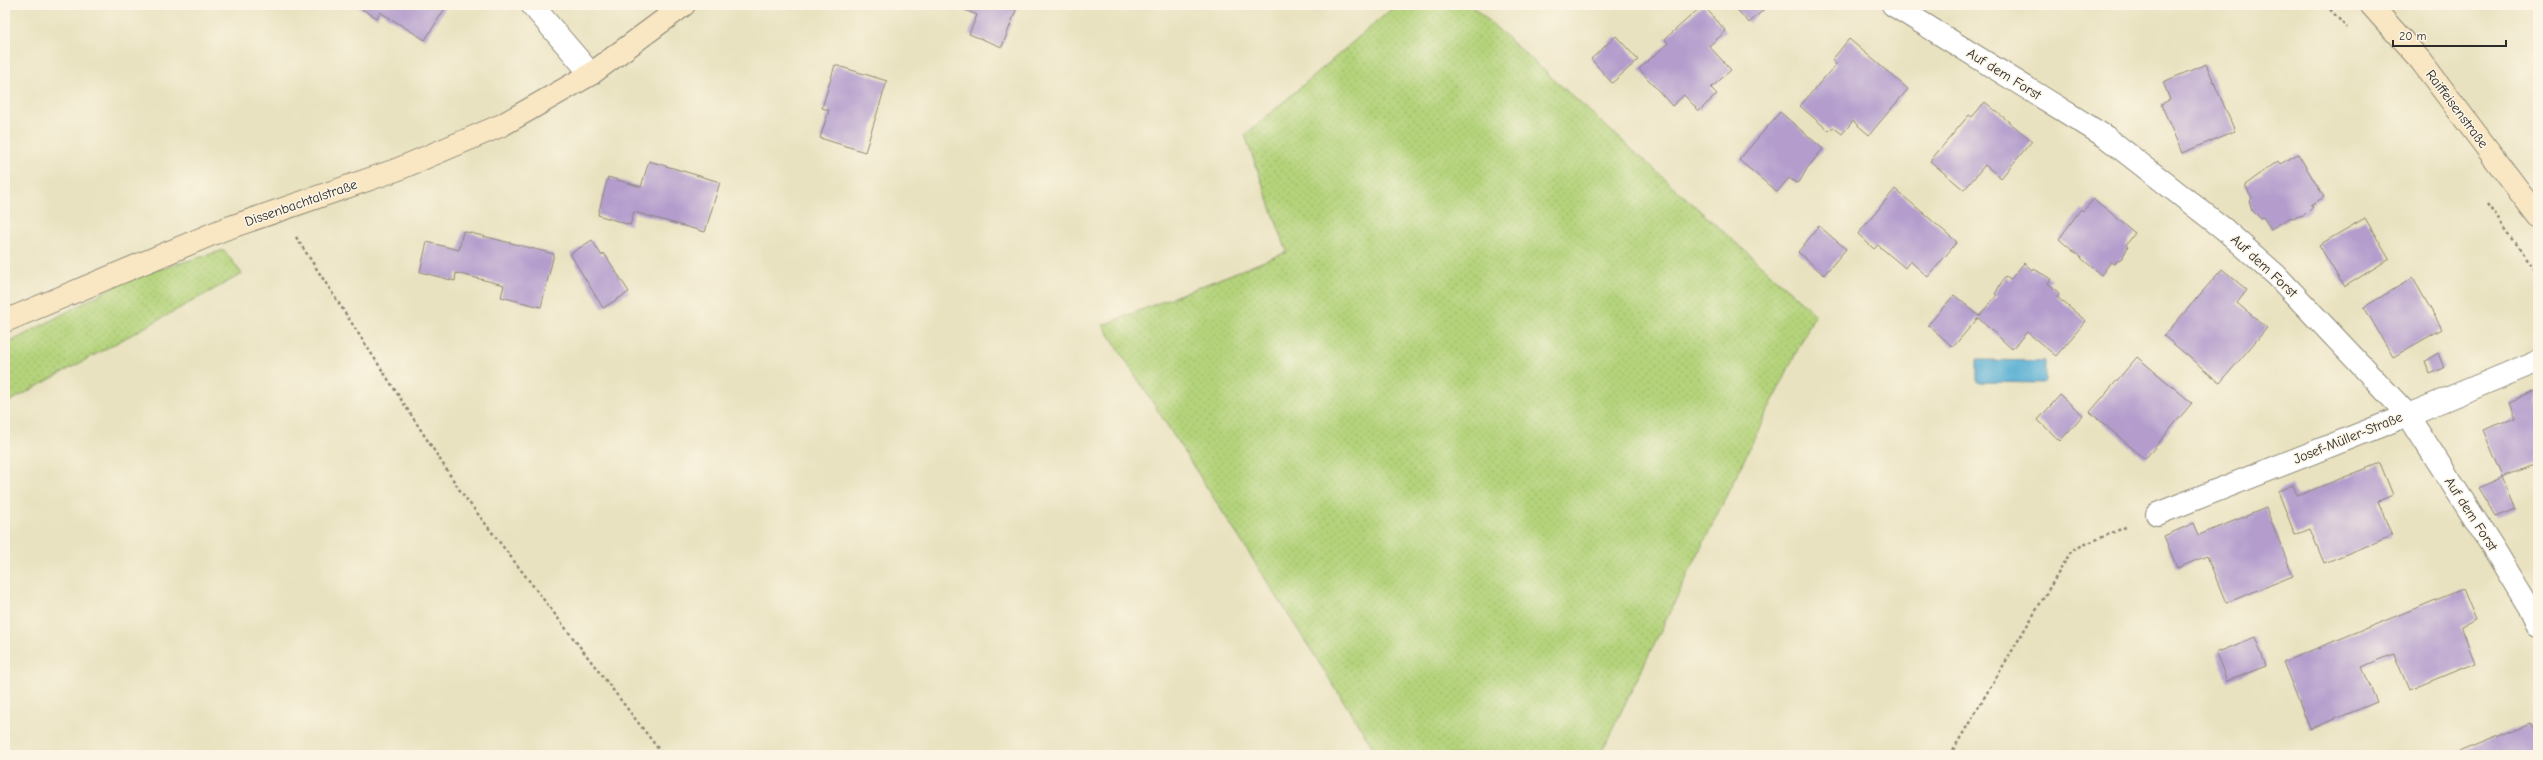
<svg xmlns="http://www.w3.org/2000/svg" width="2543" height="760" font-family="'Comic Neue',sans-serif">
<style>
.grass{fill:url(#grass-dots);stroke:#707f52}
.water{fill:#57afd4;stroke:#416d80}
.building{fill:#b49dcd}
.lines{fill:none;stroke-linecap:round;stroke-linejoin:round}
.lane-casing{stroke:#8a8676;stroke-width:24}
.street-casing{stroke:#8a8676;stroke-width:24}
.secondary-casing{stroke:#8a8676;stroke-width:24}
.path{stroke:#8a8676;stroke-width:2.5;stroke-dasharray:3 3;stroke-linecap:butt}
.lane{stroke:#fff;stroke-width:22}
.street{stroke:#fff;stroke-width:22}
.secondary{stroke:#f9e7c3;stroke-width:22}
.labels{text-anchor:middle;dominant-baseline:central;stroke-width:3;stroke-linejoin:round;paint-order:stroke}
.street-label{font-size:14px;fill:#2b2b2b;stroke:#fcf5e5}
</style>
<defs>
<pattern id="grass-dots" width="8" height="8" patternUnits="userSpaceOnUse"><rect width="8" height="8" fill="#b4d37a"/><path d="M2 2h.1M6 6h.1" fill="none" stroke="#9bb56a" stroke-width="1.8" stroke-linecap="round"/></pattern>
</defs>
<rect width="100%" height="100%" fill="#fcf5e5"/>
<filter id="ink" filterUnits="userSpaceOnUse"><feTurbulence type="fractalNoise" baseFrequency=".025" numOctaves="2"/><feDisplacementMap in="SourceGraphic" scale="8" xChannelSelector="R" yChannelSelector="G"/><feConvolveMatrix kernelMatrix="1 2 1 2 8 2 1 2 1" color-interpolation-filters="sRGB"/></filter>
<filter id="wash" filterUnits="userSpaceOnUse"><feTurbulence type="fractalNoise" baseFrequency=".012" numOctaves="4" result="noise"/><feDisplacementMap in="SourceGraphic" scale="16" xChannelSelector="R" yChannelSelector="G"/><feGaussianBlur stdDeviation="0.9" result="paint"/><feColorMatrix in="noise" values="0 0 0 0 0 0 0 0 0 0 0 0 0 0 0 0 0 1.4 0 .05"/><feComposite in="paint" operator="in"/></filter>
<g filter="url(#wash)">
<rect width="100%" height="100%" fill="#e9e2c0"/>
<g class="grass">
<path d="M 1396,5 L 1471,5 L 1815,314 L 1600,755 L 1378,755 L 1103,325 L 1287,252 L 1245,135 Z"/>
<path d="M 224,250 L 242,274 L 5,404 L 5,345 L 130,278 Z"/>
</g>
<path class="water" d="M 1977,360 L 2045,361 L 2045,383 L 1977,382 Z"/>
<g id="blocks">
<g class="building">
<path d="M 355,5 L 447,5 L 425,40 L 380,12 L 377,18 Z"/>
<path d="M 952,5 L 1018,5 L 1002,47 L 969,34 L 977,15 Z"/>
<path d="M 1703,5 L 1726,31 L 1709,46 L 1731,70 L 1711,88 L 1717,94 L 1699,111 L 1684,95 L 1672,106 L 1639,69 L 1668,43 L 1665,39 Z"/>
<path d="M 1733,5 L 1769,5 L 1749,23 Z"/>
<path d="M 1616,36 L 1638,60 L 1612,83 L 1591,59 Z"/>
<path d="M 1849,39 L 1908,89 L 1869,135 L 1853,121 L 1842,134 L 1833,127 L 1829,131 L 1800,106 L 1836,64 L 1832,60 Z"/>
<path d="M 2206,64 L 2235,131 L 2182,153 L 2161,104 L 2170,100 L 2163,82 Z"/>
<path d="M 835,65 L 887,81 L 865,152 L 820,138 L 829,110 L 822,108 Z"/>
<path d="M 1985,102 L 2032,141 L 2001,178 L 1985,165 L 1964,190 L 1930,161 L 1969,115 L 1972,117 Z"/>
<path d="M 1780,112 L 1823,149 L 1808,167 L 1800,181 L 1796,183 L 1789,178 L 1777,192 L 1739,160 Z"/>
<path d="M 2298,154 L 2324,197 L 2311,205 L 2313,206 L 2304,215 L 2292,218 L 2291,217 L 2271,229 L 2263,217 L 2260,218 L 2252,210 L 2249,200 L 2252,198 L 2245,185 L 2278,161 L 2280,164 Z"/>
<path d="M 649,161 L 720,182 L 705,232 L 634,212 L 630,225 L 598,215 L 608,177 L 641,187 Z"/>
<path d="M 1895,189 L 1957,242 L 1928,277 L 1910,261 L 1905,268 L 1878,245 L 1874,249 L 1858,234 Z"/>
<path d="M 2094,199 L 2135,233 L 2126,245 L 2128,247 L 2122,258 L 2113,264 L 2111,262 L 2101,275 L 2059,239 L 2081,209 L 2083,211 Z"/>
<path d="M 2365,218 L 2389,259 L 2344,287 L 2319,245 Z"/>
<path d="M 1819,226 L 1846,249 L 1824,275 L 1798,252 Z"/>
<path d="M 463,231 L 554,254 L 541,307 L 501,297 L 504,285 L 456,273 L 455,281 L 420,272 L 427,242 L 459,250 Z"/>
<path d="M 592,240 L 602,256 L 604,253 L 629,292 L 603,308 L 570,254 Z"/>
<path d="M 2024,263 L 2033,271 L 2034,269 L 2051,279 L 2048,283 L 2059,293 L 2057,297 L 2086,321 L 2056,356 L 2027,332 L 2012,349 L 1978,318 L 1953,347 L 1928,325 L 1954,295 L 1979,316 L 1997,295 L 1995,294 L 2005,276 L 2010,280 Z"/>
<path d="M 2222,269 L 2247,290 L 2237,303 L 2267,328 L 2220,383 L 2164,336 Z"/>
<path d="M 2413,278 L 2442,329 L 2393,357 L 2364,307 Z"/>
<path d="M 2438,353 L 2444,368 L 2430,374 L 2425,361 Z"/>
<path d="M 2137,357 L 2192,403 L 2145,459 L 2090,412 Z"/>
<path d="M 2538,390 L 2538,463 L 2503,477 L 2516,509 L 2496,517 L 2478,488 L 2503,477 L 2483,430 L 2515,418 L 2509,402 Z"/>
<path d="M 2060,395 L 2083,415 L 2060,441 L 2038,420 Z"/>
<path d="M 2380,463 L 2393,495 L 2378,501 L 2392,536 L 2324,563 L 2310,529 L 2295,535 L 2278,491 L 2293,485 L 2297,496 Z"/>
<path d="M 2266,508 L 2293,576 L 2226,603 L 2207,556 L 2177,568 L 2164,536 L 2194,523 L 2199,535 Z"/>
<path d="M 2463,589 L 2476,620 L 2461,627 L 2475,663 L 2409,690 L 2394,654 L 2378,660 L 2362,667 L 2377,702 L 2310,729 L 2283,662 Z"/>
<path d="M 2255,637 L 2266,666 L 2227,681 L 2216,653 Z"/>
<path d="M 2531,723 L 2538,739 L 2538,754 L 2452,755 Z"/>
</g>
</g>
</g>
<g filter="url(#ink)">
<use href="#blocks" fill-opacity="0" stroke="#8a8676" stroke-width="1"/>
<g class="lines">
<g class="lane-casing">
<path id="lane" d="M 2157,514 L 2408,415"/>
</g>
<g class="street-casing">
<g id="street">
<path d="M 532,5 L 591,74"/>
<path d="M 1893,5 L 2106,137 L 2224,229 L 2276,275 L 2408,415 L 2494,549 L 2529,607 L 2538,626"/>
<path d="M 2408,415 L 2538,361"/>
</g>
</g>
<g class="secondary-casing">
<g id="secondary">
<path d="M 2371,5 L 2421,61 L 2538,216"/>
<path d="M 5,321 L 222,230 L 396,170 L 502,125 L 591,74 L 684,5"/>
</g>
</g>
<g class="path">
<path d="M 2326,5 L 2347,28"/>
<path d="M 2487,204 L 2538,273"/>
<path d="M 296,237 L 461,492 L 663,755"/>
<path d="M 1950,755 L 2072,550 L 2128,526"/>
</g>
<use href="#lane" class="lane"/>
<use href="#street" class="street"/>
<use href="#secondary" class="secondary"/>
</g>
</g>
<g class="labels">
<g class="street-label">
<text transform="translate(2004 74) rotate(32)">Auf dem Forst</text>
<text transform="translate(2457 109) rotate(53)">Raiffeisenstraße</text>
<text transform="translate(301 203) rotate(-19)">Dissenbachtalstraße</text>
<text transform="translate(2264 266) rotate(43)">Auf dem Forst</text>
<text transform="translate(2348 438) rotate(-22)">Josef-Müller-Straße</text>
<text transform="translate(2471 514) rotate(57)">Auf dem Forst</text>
</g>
</g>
<rect width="2543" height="760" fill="none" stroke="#fcf5e5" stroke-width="20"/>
<path d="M2393 40v6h113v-6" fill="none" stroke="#2b2b2b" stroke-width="2"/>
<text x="2399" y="40" font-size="12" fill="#2b2b2b" stroke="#fcf5e5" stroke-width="3" paint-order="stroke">20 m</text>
</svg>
